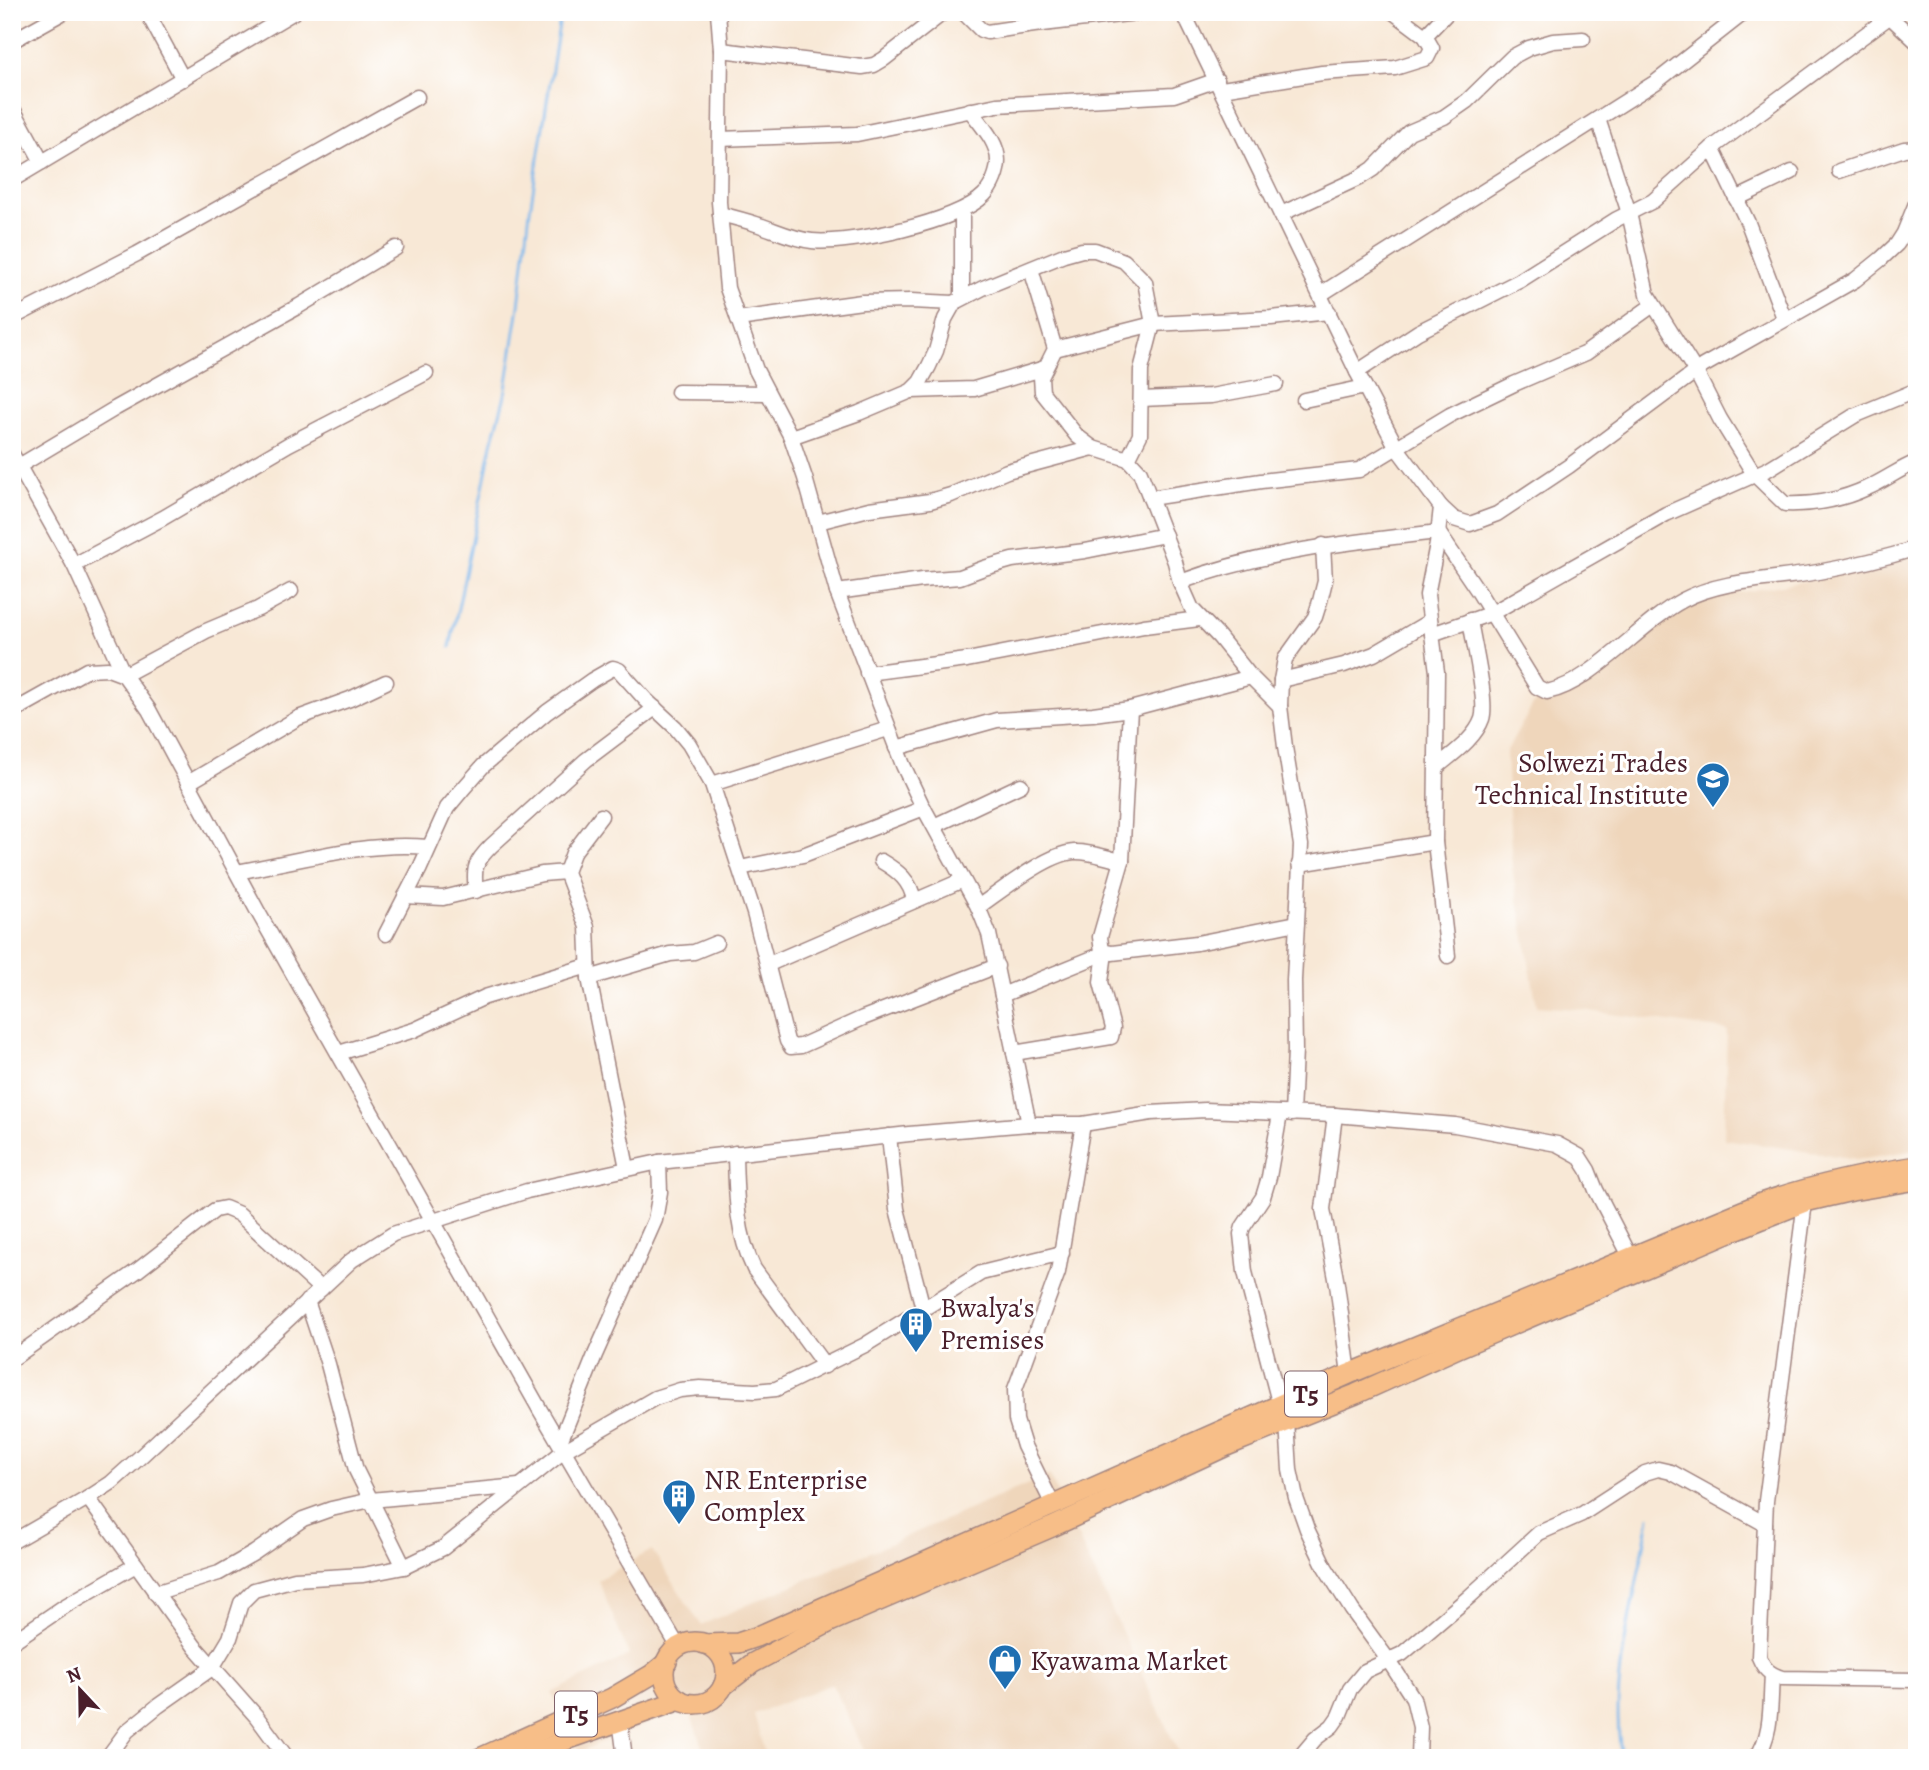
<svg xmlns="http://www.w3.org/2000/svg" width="1929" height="1770" font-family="Alegreya,serif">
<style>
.built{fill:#efd6bb}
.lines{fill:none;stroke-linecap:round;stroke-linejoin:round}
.stream{stroke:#7ab8ed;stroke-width:2.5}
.minor-casing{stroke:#a18480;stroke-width:17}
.highway-casing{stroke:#a18480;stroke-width:22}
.minor{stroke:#fff;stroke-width:14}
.highway{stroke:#f7be88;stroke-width:19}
.labels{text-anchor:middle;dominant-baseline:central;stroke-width:6;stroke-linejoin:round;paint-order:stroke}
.shield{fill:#fff;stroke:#80626b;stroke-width:2}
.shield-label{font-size:26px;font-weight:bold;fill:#4a1f2b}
.poi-label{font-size:28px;fill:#4a1f2b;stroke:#fff;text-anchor:start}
</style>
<rect width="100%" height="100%" fill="#fff"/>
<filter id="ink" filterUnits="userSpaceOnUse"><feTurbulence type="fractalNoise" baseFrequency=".0143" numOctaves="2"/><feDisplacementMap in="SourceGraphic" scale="14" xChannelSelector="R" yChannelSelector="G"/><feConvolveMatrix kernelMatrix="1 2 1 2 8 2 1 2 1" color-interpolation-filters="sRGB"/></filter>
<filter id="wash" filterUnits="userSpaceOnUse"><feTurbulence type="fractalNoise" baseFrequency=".00686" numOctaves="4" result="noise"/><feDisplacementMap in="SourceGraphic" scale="28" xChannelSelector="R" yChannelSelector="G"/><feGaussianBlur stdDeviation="1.57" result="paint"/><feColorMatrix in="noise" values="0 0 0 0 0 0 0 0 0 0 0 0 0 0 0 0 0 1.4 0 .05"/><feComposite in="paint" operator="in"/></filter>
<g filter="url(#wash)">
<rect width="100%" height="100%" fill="#f8e8d6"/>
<g class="built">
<path d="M 1917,555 L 1917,1150 L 1857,1159 L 1724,1139 L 1727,1030 L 1576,1009 L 1537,1006 L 1512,867 L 1506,752 L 1534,703 L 1575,688 L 1673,612 L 1703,599 L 1821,578 Z"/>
<path d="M 1049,1475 L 1181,1758 L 868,1758 L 832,1684 L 754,1714 L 766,1758 L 706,1758 L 688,1707 L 580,1751 L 552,1693 L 629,1655 L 598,1580 L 652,1550 L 701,1625 Z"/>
</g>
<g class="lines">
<g class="stream">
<path d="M 450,647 L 492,444 L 505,395 L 519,306 L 530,210 L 561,12"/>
<path d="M 1622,1758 C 1607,1678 1638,1594 1649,1516"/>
</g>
</g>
</g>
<g filter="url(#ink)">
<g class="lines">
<g class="minor-casing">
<g id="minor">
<path d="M 147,12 L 183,79"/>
<path d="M 718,12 L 721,50 L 719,202 L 727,288 L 756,370 L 791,437 L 805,478 L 837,592 L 903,765 L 921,803 L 978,907 L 989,934 L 1029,1124"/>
<path d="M 963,12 L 981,30 L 987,32 L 1034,25 L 1145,12"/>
<path d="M 1183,12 L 1357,372 L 1397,448 L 1441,507 L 1437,544 L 1427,595 L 1437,672 L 1435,842 L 1448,956"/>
<path d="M 1885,12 L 1917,42"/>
<path d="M 1425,36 L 1448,12"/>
<path d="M 12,41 L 64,12"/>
<path d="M 721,50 L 862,67 L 874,65 L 884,59 L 944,12"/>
<path d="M 1222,89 L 1322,73 L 1395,68 L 1427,58 L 1432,48 L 1425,36 L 1393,12"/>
<path d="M 12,107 L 42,162"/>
<path d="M 1598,119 L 1629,213 L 1647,294 L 1696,372 L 1720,419 L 1754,474 L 1785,504 C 1813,505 1841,500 1867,488 C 1884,481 1899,469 1917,462"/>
<path d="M 720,139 L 857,134 L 997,105 L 1174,95 L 1217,80"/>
<path d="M 1712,148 L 1748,223 L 1784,318"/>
<path d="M 1839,171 L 1904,149 L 1917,148"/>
<path d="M 12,180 L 294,12"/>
<path d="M 1736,199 L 1792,172"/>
<path d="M 962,210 L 962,298"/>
<path d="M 720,214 C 732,217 744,220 756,224 C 775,230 792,239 812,241 C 849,245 958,222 984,195 C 992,187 998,172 998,161 C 998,142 981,125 970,110"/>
<path d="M 1281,214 L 1359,178 L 1373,169 L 1409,132 L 1444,117 L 1467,101 L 1512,57 L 1529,48 L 1553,41 L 1583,39"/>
<path d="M 1031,269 L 1055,349 L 1041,377 L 1042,392 L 1077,436 L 1093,448 L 1128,459 L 1140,472 L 1175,562 L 1180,582 L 1192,609 L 1219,637 L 1251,677 L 1280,706"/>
<path d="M 1321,294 L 1656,82 L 1745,12"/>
<path d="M 12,318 L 137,254 L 417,97"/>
<path d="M 738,319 L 862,302 L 911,301 L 954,303"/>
<path d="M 1055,349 L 1153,324 L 1271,318 L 1329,312"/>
<path d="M 1357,372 L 1418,332 L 1519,281 L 1617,219 L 1653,201 L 1712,148 L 1889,17"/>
<path d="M 911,391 L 974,389 L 1045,368"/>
<path d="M 678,392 L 767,393"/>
<path d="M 1141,399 L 1211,396 L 1276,384"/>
<path d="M 1304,400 L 1365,387"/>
<path d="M 791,437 L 859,413 L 911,391 L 920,382 L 929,366 L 936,351 L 945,319 L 954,303 L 983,288 L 1064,255 L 1082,250 L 1095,250 L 1124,261 L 1145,282 L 1153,324 L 1141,370 L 1140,435 L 1128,459"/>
<path d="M 12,454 L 74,565 L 124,675 L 206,631 L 258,609 L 291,591"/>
<path d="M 19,466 L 116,408 L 299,306 L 396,248"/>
<path d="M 1150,498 L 1261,481 L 1359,470 L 1450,415 L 1514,384 L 1586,353 L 1653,305"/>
<path d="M 1441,507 L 1454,519 L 1470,524 L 1497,514 L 1569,466 L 1703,366 L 1855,280 L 1881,259 L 1897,244 L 1904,233 L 1917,201"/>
<path d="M 818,522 L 869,509 L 930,501 L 951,495 L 1007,471 L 1093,448"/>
<path d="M 74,565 L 163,518 L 289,444 L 426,373"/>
<path d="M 1180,582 C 1265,551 1349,542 1438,532 L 1478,591 L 1537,687 L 1547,692 C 1594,682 1640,623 1683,600 C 1723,579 1775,580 1818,572 C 1851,566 1885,558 1917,548"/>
<path d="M 837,592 L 922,580 L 960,577 L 984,568 L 1012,560 L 1085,551 L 1165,535"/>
<path d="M 1432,634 L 1492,613 L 1666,514 L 1768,469 L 1854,416 L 1917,390"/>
<path d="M 867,673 L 967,660 L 1144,626 L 1199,619"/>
<path d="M 1281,680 L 1344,665 L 1374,654 L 1430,621"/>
<path d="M 1130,709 L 1122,861 L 1100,937 L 1102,951 L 1112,953 L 1197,943 L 1297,923"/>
<path d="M 12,712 L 87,670 L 108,669 L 124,675 L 149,710 L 258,912 L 540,1410 L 679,1648"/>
<path d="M 896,748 L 997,720 L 1093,714 L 1130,709 L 1251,677"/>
<path d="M 1437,767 C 1452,754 1475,739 1482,719 C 1488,702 1473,641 1470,620"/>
<path d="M 188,783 L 298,718 L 350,699 L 386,682"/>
<path d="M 712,784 L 888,729"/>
<path d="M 601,816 L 573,853 L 566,872 L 587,927 L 589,978 L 627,1168"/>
<path d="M 934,826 L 1021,785"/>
<path d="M 881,861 C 898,871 911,881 914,901"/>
<path d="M 1299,864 L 1435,842"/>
<path d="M 740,868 L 803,855 L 924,808"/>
<path d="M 237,872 C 298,861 366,841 428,847"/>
<path d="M 476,891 C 473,868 475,862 491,846 L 586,760 L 655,708"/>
<path d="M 405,896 L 443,898 L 542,874 L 566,872"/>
<path d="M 978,907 C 1001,891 1047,854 1074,852 C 1089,851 1107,858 1122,861"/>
<path d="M 386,934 L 420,868 L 447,808 L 462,790 L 483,766 L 547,712 L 592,680 L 613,668 L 619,670 L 646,700 L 675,727 L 689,744 L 712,784 L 754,913 L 787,1041 L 791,1047 L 801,1046 L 863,1018 L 997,966"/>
<path d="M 769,964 L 963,880"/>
<path d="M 589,978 L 670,954 L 694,952 L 716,943"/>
<path d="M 1002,995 L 1105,953"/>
<path d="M 339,1053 L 414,1030 L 485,997 L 588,966"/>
<path d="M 1014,1053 L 1111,1037 L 1113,1028 L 1101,982 L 1105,953"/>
<path d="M 1292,1114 L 1295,1051 L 1294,980 L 1301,845 L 1285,747 L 1280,706 L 1281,680 L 1285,659 L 1315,617 L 1320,601 L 1325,581 L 1323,545"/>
<path d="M 1335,1115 L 1323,1209 L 1337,1284 L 1349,1374"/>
<path d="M 889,1136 L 897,1209 L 923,1308"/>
<path d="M 735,1153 C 736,1194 736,1232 754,1269 L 825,1366"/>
<path d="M 1805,1202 L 1766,1501 L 1759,1657 C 1764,1669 1769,1674 1782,1678 L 1917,1680"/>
<path d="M 307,1301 L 328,1364 L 356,1470 L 404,1567"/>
<path d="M 12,1359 L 138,1270 L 215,1210 L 225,1208 L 239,1214 L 321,1289"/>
<path d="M 1280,1406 L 1245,1272 L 1241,1234 L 1243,1227 L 1263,1197 L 1269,1177 L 1280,1114"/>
<path d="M 1287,1422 L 1290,1470 L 1296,1498 L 1307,1529 L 1325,1567 L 1352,1610 L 1389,1661 L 1413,1698 L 1420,1727 L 1419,1758"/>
<path d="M 560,1442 L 595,1355 L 655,1220 L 660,1192 L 659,1162"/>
<path d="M 1054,1507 L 1024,1446 L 1016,1420 L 1015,1389 L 1058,1272 L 1083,1124"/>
<path d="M 12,1542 L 88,1498"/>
<path d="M 155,1593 L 219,1573 L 254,1553 L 303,1519 L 331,1509 L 371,1500 L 519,1486"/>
<path d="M 12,1642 L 65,1606 L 136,1565"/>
<path d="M 620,1720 L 625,1758"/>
<path d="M 107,1758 L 127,1731 L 158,1706 L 212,1668 L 230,1638 L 241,1603 L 254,1590 L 295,1579 L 363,1575 L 404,1567 L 443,1548 L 565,1450 L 655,1398 L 680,1390 L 700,1388 L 755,1391 L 776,1389 L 865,1345 L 981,1273 L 1062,1253"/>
<path d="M 287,1758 L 256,1716 L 195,1647 L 88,1498 L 111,1483 L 139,1458 L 352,1260 L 393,1234 L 527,1191 L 659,1162 L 909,1134 L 1029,1124 L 1083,1124 L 1151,1113 L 1205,1110 L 1335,1115 L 1455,1125 L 1557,1144 L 1579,1156 L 1588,1170 L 1596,1190 L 1630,1256"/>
<path d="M 1299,1758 L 1315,1739 L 1332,1726 L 1339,1716 L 1350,1689 L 1365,1671 L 1402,1654 L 1469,1597 L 1539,1533 L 1582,1514 L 1645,1473 L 1658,1469 L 1671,1472 L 1765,1524"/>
<path d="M 1756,1758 C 1773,1735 1770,1702 1772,1675"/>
</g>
</g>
<g class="highway-casing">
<g id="highway">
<circle cx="695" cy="1673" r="31"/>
<path d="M 704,1644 L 738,1643 L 756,1637 L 1349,1374 L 1764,1202 C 1814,1185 1865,1174 1917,1166"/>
<path d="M 723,1686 L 753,1663 L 830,1622 L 1052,1527 L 1229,1445 L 1356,1394 L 1458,1348 L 1735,1230 L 1805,1202 L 1852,1191 L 1917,1180"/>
<path d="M 480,1758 L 612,1698 L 651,1675 L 667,1662"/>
<path d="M 522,1758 L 566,1740 L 680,1700"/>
</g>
</g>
<use href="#minor" class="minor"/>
<use href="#highway" class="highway"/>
</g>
</g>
<defs>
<g id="university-pin" transform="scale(1.75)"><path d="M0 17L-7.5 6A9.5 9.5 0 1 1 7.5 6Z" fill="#1f6fb2" stroke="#fff"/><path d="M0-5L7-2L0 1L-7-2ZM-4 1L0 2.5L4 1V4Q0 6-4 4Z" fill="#fff"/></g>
<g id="building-pin" transform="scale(1.75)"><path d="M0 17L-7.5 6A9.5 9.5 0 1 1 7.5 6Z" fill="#1f6fb2" stroke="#fff"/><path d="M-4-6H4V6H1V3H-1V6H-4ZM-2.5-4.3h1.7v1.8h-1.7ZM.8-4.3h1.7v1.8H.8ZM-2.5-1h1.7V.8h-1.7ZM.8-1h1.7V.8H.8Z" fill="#fff"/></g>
<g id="shop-pin" transform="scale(1.75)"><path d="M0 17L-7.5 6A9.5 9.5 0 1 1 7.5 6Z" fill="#1f6fb2" stroke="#fff"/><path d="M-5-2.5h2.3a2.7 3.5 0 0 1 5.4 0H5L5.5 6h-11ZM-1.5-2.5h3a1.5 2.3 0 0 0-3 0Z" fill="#fff"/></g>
</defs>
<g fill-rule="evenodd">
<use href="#university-pin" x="1713" y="779"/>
<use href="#building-pin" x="916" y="1324"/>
<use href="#building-pin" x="679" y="1496"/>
<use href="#shop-pin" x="1005" y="1661"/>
</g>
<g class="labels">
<g class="shield">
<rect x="1285" y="1371.5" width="42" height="45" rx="5"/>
<rect x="555" y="1691.5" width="42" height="45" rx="5"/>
</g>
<g class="shield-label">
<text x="1306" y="1394">T5</text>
<text x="576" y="1714">T5</text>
</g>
<g class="poi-label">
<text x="1688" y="763" text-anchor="end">Solwezi Trades<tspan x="1688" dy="32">Technical Institute</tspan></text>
<text x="940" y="1308">Bwalya's<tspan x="940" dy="32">Premises</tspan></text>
<text x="704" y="1480">NR Enterprise<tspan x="704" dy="32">Complex</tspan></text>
<text x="1030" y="1661">Kyawama Market</text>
</g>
</g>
<rect width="1929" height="1770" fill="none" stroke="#fff" stroke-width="42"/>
<g transform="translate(80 1690) rotate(338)" stroke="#ffffff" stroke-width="5" paint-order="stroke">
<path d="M0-5L12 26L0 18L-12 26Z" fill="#4a1f2b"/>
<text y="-10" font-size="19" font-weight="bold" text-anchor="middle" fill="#4a1f2b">N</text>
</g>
</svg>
